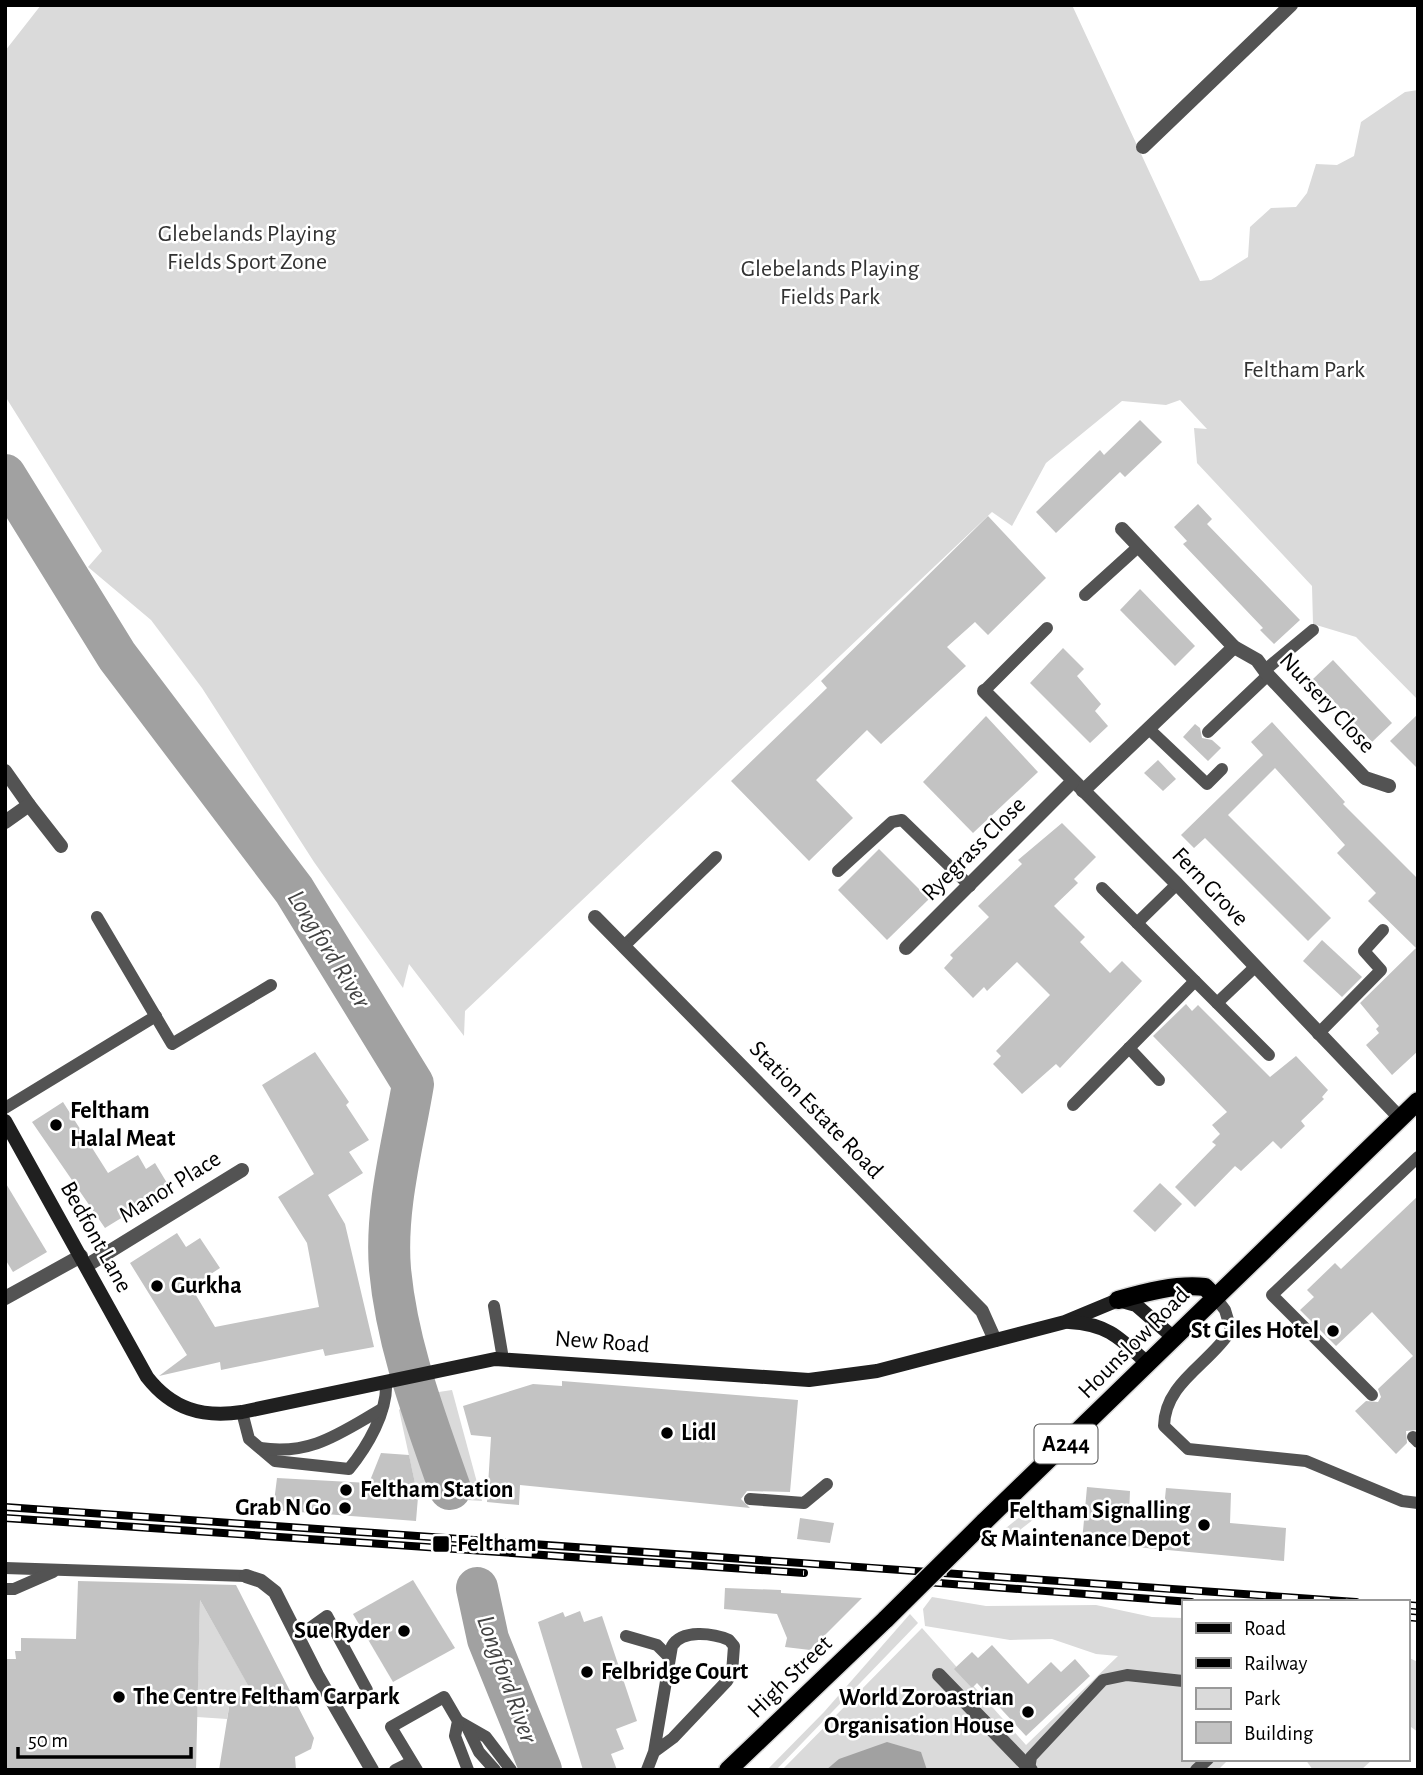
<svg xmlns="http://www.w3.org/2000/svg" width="1423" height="1775" font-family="'Alegreya Sans',sans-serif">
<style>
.green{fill:#dadada}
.water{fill:#a1a1a1}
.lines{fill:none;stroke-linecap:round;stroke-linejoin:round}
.river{stroke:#a1a1a1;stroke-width:42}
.building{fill:#c3c3c3}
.primary-casing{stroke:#dbdbdb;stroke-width:21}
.service{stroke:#535353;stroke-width:12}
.minor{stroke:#535353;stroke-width:14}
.secondary{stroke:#202020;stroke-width:14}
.primary{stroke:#000;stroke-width:18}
.rail-casing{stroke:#000;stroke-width:8}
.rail{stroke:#fff;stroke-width:5;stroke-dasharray:16;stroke-linecap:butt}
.primary-bridge-casing{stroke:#dbdbdb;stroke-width:21;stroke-linecap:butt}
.primary-bridge{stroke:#000;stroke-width:18}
.poi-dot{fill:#000;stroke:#fff;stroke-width:2.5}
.labels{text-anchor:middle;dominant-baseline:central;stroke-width:5;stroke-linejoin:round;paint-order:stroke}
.shield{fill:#fff;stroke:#4c4c4c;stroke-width:2}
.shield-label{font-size:23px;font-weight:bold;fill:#000}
.park-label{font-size:24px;fill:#313131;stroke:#fff}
.street-label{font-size:24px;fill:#000;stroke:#fff}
.poi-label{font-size:24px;font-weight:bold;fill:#000;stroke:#fff;text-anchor:start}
.water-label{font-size:26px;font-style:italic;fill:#424242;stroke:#fff}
</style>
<rect width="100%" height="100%" fill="#fff"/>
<g class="green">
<path d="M 41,5 L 1072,5 L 1200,281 L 1211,280 L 1248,257 L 1250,227 L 1271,208 L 1296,207 L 1307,193 L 1316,164 L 1337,165 L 1354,156 L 1361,122 L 1405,92 L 1418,90 L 1418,700 L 1356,637 L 1313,624 L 1312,586 L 1197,463 L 1194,428 L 1207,429 L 1180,400 L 1166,405 L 1122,401 L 1046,463 L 1012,526 L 992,512 L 465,1011 L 464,1036 L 409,964 L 403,988 L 314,862 L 202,688 L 151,620 L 88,567 L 102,551 L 5,396 L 5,51 Z"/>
<path d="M 452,1390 L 482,1501 L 418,1497 L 399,1410 L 412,1396 Z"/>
<path d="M 1027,1511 L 1034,1519 L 1007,1540 L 1001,1532 Z"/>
<path d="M 932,1597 L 986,1606 L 1096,1605 L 1152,1617 L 1183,1618 L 1183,1759 L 1229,1759 L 1218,1770 L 782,1770 L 922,1628 L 1026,1745 L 1118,1656 L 1096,1654 L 1052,1639 L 1010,1640 L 925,1626 L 923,1609 Z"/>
<path d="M 200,1600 L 269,1722 L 246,1695 L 231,1695 L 227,1719 L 197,1717 Z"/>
<path d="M 910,1614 L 918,1623 L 776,1770 L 767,1770 L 824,1712 Z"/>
<path d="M 1407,1657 L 1418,1662 L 1418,1732 L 1411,1727 L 1407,1730 Z"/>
<path d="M 1305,1759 L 1373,1759 L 1361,1770 L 1313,1770 Z"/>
</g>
<path class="water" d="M 887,1742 L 921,1752 L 927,1770 L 826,1770 L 839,1759 Z"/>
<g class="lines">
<g class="river">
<path d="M 5,475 L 117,656 L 294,890 L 413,1084 C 403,1144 385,1208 390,1269 C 397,1346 425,1417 450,1489"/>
<path d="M 477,1588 L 488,1639 L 541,1770"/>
</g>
</g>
<g class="building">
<path d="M 1140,420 L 1162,442 L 1125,477 L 1120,472 L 1056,533 L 1036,512 L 1100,450 L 1104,455 Z"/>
<path d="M 1198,504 L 1212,519 L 1207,524 L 1300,620 L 1274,644 L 1260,630 L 1263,628 L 1183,544 L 1187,541 L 1174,527 Z"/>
<path d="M 988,516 L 1046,578 L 988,635 L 975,622 L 947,647 L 966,666 L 881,744 L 867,730 L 816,780 L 853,818 L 809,861 L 731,781 L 827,688 L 821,681 Z"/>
<path d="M 1140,589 L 1195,646 L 1175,666 L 1120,610 Z"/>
<path d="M 1063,648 L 1084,669 L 1077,676 L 1101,704 L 1095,711 L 1108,726 L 1090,743 L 1030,683 Z"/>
<path d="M 1333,660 L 1392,723 L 1372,742 L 1313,679 Z"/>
<path d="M 1418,714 L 1418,769 L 1390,741 Z"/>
<path d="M 986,716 L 1038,772 L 973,833 L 923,782 Z"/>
<path d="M 1272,722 L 1345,802 L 1343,804 L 1418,879 L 1418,1051 L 1392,1075 L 1366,1045 L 1379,1033 L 1376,1029 L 1379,1026 L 1360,1003 L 1416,948 L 1368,901 L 1376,893 L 1337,853 L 1345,845 L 1275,768 L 1228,815 L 1331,918 L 1308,941 L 1205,838 L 1194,848 L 1181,835 L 1263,755 L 1251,742 Z"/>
<path d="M 1195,724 L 1200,728 L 1202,738 L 1212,740 L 1221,748 L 1208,761 L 1183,737 Z"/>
<path d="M 1158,760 L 1176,779 L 1163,791 L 1144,773 Z"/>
<path d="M 1062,823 L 1096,857 L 1074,879 L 1078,883 L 1054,906 L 1085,937 L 1080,942 L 1110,973 L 1122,961 L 1142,981 L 1060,1068 L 1056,1064 L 1022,1094 L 993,1064 L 1001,1056 L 996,1051 L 1050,995 L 1017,962 L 987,991 L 984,987 L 973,998 L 944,968 L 953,958 L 950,955 L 989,917 L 978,906 L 1022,864 L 1018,860 Z"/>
<path d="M 879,849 L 929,899 L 887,940 L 838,890 Z"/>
<path d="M 1322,940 L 1362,977 L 1342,997 L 1303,961 Z"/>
<path d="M 1186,1004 L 1192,1011 L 1198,1005 L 1270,1077 L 1296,1056 L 1328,1090 L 1322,1097 L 1324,1099 L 1301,1121 L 1305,1126 L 1281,1149 L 1273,1141 L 1241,1171 L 1235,1166 L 1195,1207 L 1175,1187 L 1216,1145 L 1212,1142 L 1220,1134 L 1212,1125 L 1227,1112 L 1153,1036 Z"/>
<path d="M 315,1052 L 349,1102 L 346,1105 L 369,1140 L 349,1152 L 363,1173 L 328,1195 L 345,1224 L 374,1347 L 325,1356 L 323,1349 L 221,1370 L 220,1362 L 159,1376 L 187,1355 L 130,1263 L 177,1233 L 186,1247 L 200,1238 L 220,1268 L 191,1287 L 215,1327 L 319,1307 L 307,1243 L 278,1197 L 314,1174 L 262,1085 Z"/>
<path d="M 63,1102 L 108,1173 L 138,1155 L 146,1169 L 155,1163 L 170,1188 L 105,1228 L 32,1122 Z"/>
<path d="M 5,1182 L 47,1252 L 13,1272 L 5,1259 Z"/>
<path d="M 1160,1183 L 1182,1204 L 1155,1232 L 1133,1211 Z"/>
<path d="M 1418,1196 L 1418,1430 L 1406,1431 L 1407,1443 L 1396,1454 L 1355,1411 L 1366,1401 L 1378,1402 L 1381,1397 L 1378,1389 L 1413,1356 L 1372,1312 L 1336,1346 L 1300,1310 L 1314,1297 L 1307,1290 L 1335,1263 L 1341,1269 Z"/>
<path d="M 562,1381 L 798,1400 L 790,1492 L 747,1491 L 741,1499 L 750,1508 L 520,1485 L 519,1505 L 487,1502 L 491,1437 L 471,1435 L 463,1406 L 533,1384 L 562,1386 Z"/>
<path d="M 381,1453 L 409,1455 L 418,1497 L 416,1521 L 273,1510 L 277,1478 L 369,1483 Z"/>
<path d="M 1087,1487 L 1130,1491 L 1129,1515 L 1163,1518 L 1166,1488 L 1231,1493 L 1230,1523 L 1286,1528 L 1284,1561 L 1082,1542 Z"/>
<path d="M 800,1518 L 834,1523 L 830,1543 L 797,1539 Z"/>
<path d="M 413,1580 L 455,1648 L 393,1682 L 353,1614 Z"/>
<path d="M 78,1581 L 236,1585 L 314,1738 L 311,1749 L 295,1757 L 296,1770 L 219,1770 L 231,1695 L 254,1696 L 200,1600 L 196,1770 L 5,1770 L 5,1659 L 16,1659 L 15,1651 L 21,1651 L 21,1638 L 76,1639 Z"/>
<path d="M 725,1588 L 781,1590 L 781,1593 L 862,1598 L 810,1650 L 785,1647 L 787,1638 L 777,1614 L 724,1609 Z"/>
<path d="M 580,1611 L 584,1622 L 602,1616 L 637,1721 L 616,1729 L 624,1749 L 611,1754 L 617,1770 L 583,1770 L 538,1622 L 563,1612 L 565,1617 Z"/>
<path d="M 992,1645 L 1028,1684 L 1051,1662 L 1061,1672 L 1075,1659 L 1090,1676 L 1026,1736 L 977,1683 L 972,1688 L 954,1669 L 972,1652 L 978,1658 Z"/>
</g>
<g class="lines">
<g class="primary-casing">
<g id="primary">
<path d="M 1118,1300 C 1146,1292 1176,1284 1205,1287 L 1215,1297"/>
<path d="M 984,1522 L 1418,1101"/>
<path d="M 728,1770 L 886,1619"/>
</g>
</g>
<g class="service">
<path d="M 1085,595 L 1138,547"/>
<path d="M 1265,670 L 1313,630"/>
<path d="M 984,691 L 1047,628"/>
<path d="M 1149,729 L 1207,784 L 1222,769"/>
<path d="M 1208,732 L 1268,675"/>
<path d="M 838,871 L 892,822 L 902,820 L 970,886"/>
<path d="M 1102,888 L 1195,981"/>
<path d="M 97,917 L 172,1044 L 271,985"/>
<path d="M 1137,923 L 1177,884"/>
<path d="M 624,946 L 716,857"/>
<path d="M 1217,1003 L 1269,1055"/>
<path d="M 1318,1034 L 1381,970 L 1364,951 L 1383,930"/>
<path d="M 1129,1048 L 1159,1080"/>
<path d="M 1073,1105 L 1195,981 L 1217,1003 L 1255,967"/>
<path d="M 5,1108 L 156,1016"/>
<path d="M 1215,1297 L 1225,1310 L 1231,1330 C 1210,1364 1165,1382 1164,1426 L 1188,1449 L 1306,1461 L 1402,1501 L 1418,1503"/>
<path d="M 494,1306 L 503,1359"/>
<path d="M 1372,1395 L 1272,1295 L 1418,1157"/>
<path d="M 242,1412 L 249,1439 L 275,1461 L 349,1469 C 367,1447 388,1412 386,1382"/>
<path d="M 1413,1437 L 1418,1442"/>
<path d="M 260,1448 C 311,1456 340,1433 382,1409"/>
<path d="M 750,1499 L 804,1503 L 827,1484"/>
<path d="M 5,1568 L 246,1576"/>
<path d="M 5,1589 L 14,1589 L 53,1572"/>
<path d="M 299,1636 L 327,1616 L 367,1690"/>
<path d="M 626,1636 L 657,1645 L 668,1656"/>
<path d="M 458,1721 L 486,1737 L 511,1770"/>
<path d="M 467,1727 L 479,1752 L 495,1770"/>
<path d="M 1029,1769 L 1031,1757 L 1103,1680 L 1127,1675 L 1183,1681"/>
<path d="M 395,1770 L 411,1762"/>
<path d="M 417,1770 L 391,1727 L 444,1697 L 458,1721 L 455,1736 L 468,1770"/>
<path d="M 647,1770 L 654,1752 L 672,1646 C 682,1629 713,1633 729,1640 L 734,1646 L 732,1673 L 727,1681 L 673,1738 L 654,1752"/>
<path d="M 1196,1770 L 1208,1759"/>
</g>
<g class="minor">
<path d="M 1143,147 L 1291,5"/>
<path d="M 1122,529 L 1234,647 L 1257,660 L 1268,675 L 1365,778 L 1389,786"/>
<path d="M 984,691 L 1177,884 L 1400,1118"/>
<path d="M 5,771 L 29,805"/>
<path d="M 1083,791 L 1234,647"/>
<path d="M 5,822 L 29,805 L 61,846"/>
<path d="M 595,917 L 982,1311 L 995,1340"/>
<path d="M 906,948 L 1073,781"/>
<path d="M 86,1266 L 242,1170"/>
<path d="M 5,1298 L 81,1256"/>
<path d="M 246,1576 L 261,1581 L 275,1592 L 317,1675 L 372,1770"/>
<path d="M 939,1675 L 1031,1770"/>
</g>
<g class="secondary">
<path d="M 5,1121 L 147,1377 C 172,1409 202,1418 242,1412 L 495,1359 L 809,1380 L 877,1371 L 1065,1322 L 1118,1300 L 1136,1305 L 1174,1338"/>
<path d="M 1069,1322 C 1108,1324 1120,1338 1148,1364"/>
</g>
<use href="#primary" class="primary"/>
<g class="rail-casing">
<g id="rail">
<path d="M 5,1507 L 1356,1602"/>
<path d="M 5,1518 L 804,1573"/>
<path d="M 926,1582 L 1191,1602"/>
<path d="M 1407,1605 L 1418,1606"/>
<path d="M 1407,1617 L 1418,1618"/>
</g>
</g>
<use href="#rail" class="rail"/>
<g class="primary-bridge-casing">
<path id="primary-bridge" d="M 886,1619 L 984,1522"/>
</g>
<use href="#primary-bridge" class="primary-bridge"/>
</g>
<g class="poi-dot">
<circle cx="56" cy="1125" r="7"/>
<circle cx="157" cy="1286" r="7"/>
<circle cx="1333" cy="1331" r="7"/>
<circle cx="667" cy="1433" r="7"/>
<circle cx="346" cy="1490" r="7"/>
<circle cx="345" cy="1508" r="7"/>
<circle cx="1204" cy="1525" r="7"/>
<rect x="432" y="1535" width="18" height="18" rx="3.5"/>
<circle cx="404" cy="1631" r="7"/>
<circle cx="587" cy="1672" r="7"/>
<circle cx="119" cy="1697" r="7"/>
<circle cx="1028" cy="1712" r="7"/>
</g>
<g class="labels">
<rect class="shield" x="1034.5" y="1424.5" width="63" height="39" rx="5"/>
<g class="shield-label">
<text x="1066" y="1444">A244</text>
</g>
<g class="park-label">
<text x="247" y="234">Glebelands Playing<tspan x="247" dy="28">Fields Sport Zone</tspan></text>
<text x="830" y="269">Glebelands Playing<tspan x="830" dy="28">Fields Park</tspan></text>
<text x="1304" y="370">Feltham Park</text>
</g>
<g class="street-label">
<text transform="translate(1327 703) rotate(47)">Nursery Close</text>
<text transform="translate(974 849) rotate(-45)">Ryegrass Close</text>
<text transform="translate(1210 887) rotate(46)">Fern Grove</text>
<text transform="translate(816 1110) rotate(46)">Station Estate Road</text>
<text transform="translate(170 1187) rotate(-32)">Manor Place</text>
<text transform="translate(96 1237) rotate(61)">Bedfont Lane</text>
<text transform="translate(602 1342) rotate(4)">New Road</text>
<text transform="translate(1134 1343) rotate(-45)">Hounslow Road</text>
<text transform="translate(790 1677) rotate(-44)">High Street</text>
</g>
<g class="poi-label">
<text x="70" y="1111">Feltham<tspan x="70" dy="28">Halal Meat</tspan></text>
<text x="171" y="1286">Gurkha</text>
<text x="1319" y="1331" text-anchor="end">St Giles Hotel</text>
<text x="681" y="1433">Lidl</text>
<text x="360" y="1490">Feltham Station</text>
<text x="331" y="1508" text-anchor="end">Grab N Go</text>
<text x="1190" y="1511" text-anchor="end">Feltham Signalling<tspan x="1190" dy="28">&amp; Maintenance Depot</tspan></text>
<text x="457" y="1544">Feltham</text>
<text x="390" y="1631" text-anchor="end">Sue Ryder</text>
<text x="601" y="1672">Felbridge Court</text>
<text x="133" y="1697">The Centre Feltham Carpark</text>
<text x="1014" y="1698" text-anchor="end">World Zoroastrian<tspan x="1014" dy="28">Organisation House</tspan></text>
</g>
<g class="water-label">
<text transform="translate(329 949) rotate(58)">Longford River</text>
<text transform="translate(507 1679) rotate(70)">Longford River</text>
</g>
</g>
<rect width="1423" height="1775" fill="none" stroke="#000000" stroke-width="14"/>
<rect x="1182" y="1600" width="228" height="161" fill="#ffffff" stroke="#999999" stroke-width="2"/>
<rect x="1196" y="1623" width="35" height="10" fill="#000000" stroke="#999999" stroke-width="2"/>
<text x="1244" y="1635" font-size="21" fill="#000000">Road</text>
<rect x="1196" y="1658" width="35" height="10" fill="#000000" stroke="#999999" stroke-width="2"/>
<text x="1244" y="1670" font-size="21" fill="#000000">Railway</text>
<rect x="1196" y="1688" width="35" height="21" fill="#dadada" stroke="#999999" stroke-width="2"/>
<text x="1244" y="1705" font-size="21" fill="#000000">Park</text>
<rect x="1196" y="1722" width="35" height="21" fill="#c3c3c3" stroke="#999999" stroke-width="2"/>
<text x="1244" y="1740" font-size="21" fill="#000000">Building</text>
<path d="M18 1747v10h173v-10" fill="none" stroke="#000000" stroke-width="3.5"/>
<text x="28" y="1747" font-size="21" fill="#000000" stroke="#ffffff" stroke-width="5" paint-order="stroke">50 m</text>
</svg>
